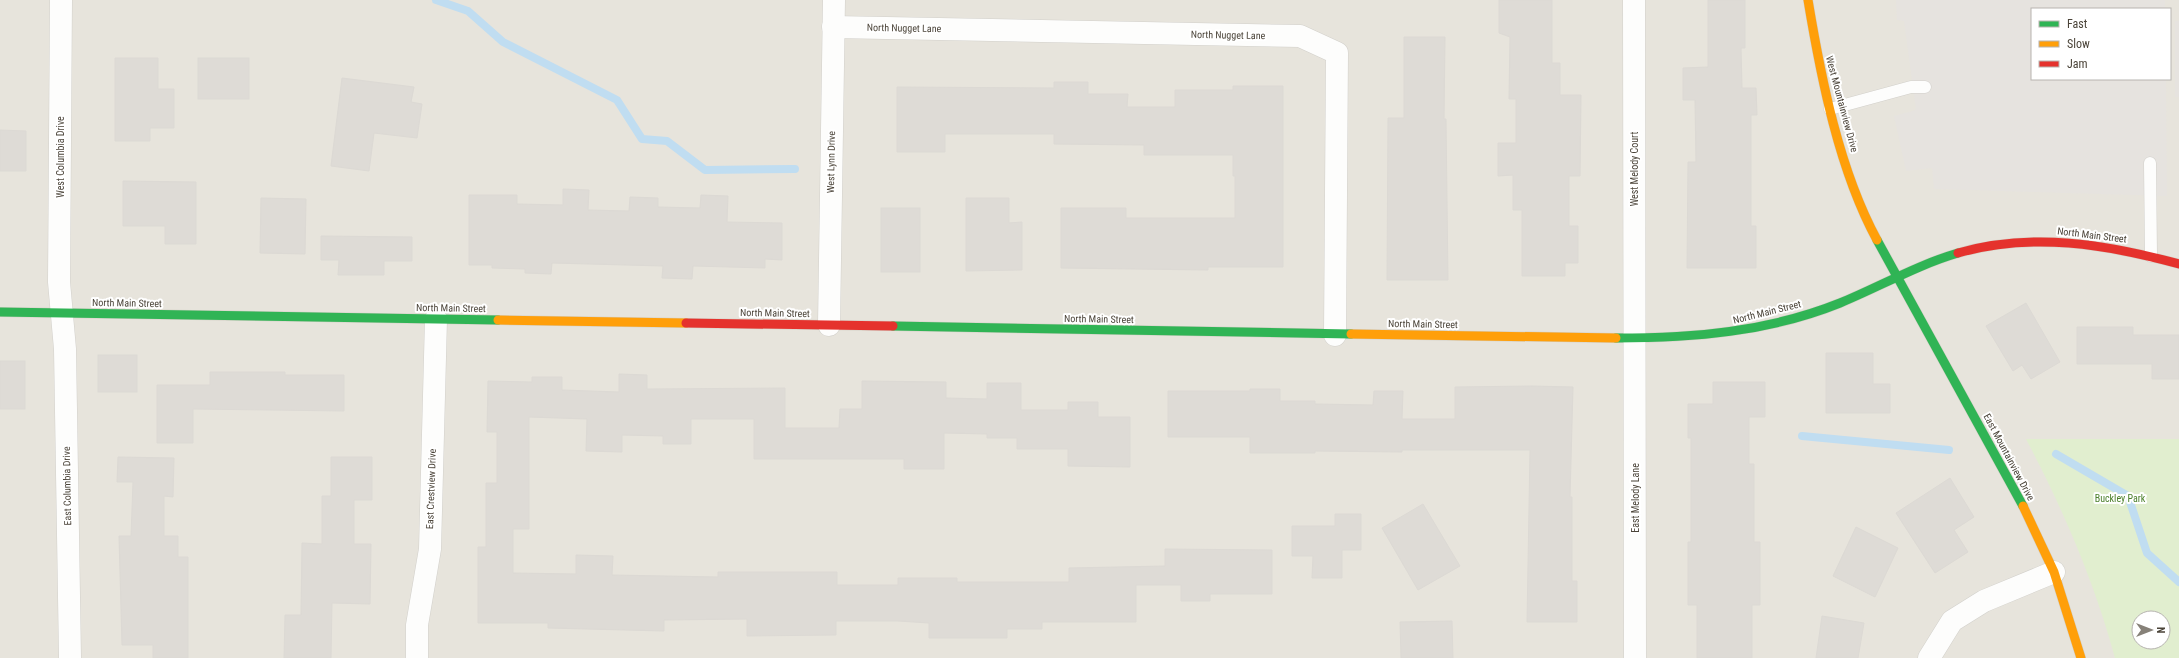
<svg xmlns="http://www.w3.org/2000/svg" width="2179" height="658" font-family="'Roboto Condensed',sans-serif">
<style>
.residential{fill:#e7e4dc;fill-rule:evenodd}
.green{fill:#e1eecf;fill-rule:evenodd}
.parking{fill:#e6e3df}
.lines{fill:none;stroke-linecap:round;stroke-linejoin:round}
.stream{stroke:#c0ddf1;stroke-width:8}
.building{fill:#dedbd6;stroke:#dcd9d4}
.lane-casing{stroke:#d2d0cb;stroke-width:13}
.street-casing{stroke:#d2d0cb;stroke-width:23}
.fast-casing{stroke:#d3cfc5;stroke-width:10}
.slow-casing{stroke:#d3cfc5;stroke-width:10}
.jam-casing{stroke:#d3cfc5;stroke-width:10}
.lane{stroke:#fdfdfc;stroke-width:12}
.street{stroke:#fdfdfc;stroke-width:22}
.fast{stroke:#30b455;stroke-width:9}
.slow{stroke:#ff9f0a;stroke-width:9}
.jam{stroke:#e5322d;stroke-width:9}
.labels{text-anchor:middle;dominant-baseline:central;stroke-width:4;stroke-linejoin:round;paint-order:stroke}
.street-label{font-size:10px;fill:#4b4439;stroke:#fff}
.park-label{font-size:10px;fill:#4a7f2a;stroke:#fff}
</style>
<rect width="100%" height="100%" fill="#f4f2ee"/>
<path class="residential" d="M 0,0 L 2179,0 L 2179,658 L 0,658 ZM 2032,9 L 2170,9 L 2170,79 L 2032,79 ZM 2139,618 L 2163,618 L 2163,642 L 2139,642 Z"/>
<path class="green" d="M 2026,439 L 2179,439 L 2179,658 L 2115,658 C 2094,581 2063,509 2026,439 ZM 2139,618 L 2163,618 L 2163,642 L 2139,642 Z"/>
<g class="parking">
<path d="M 1896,0 L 2165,0 L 2165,9 L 2032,9 L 2032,79 L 2166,79 L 2167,196 L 1934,189 L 1932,168 L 1906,171 L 1894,116 L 1916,110 L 1904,21 L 1897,20 Z"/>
<rect x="2175" y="21" width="4" height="76"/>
</g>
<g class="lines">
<g class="stream">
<path d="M 436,0 L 468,11 L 503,42 L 617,100 L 642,139 L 667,141 L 705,170 L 795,169"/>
<path d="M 1802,436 L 1949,450"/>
<path d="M 2056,454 L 2128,496 L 2147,553 L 2179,582"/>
</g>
</g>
<g class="building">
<path d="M 1499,0 L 1552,0 L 1552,63 L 1560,63 L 1560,95 L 1581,95 L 1580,176 L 1569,176 L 1569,226 L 1578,226 L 1578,263 L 1565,263 L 1565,276 L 1522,276 L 1522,210 L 1513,210 L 1513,175 L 1498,176 L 1498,143 L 1516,143 L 1516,99 L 1509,99 L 1510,37 L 1499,33 Z"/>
<path d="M 1708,0 L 1745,0 L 1745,48 L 1741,48 L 1742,88 L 1756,88 L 1757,115 L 1751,115 L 1751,226 L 1756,226 L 1756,268 L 1687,268 L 1688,162 L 1696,162 L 1695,100 L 1683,100 L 1683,68 L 1708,67 Z"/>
<path d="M 1404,37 L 1445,37 L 1444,119 L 1446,119 L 1448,280 L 1387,280 L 1388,118 L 1404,118 Z"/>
<path d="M 115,58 L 158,58 L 158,89 L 174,89 L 174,128 L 150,128 L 150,141 L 115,141 Z"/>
<rect x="198" y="58" width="51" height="41"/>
<path d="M 342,78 L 414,87 L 411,102 L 422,104 L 417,138 L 374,133 L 369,171 L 331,166 Z"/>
<path d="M 1054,82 L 1088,82 L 1088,94 L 1128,94 L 1127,107 L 1175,107 L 1175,90 L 1233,90 L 1233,86 L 1283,86 L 1283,267 L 1208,267 L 1208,270 L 1061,268 L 1061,208 L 1126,208 L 1126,218 L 1235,218 L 1235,176 L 1233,176 L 1233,155 L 1144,155 L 1144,145 L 1054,144 L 1054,134 L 945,134 L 945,152 L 897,152 L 897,87 L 1054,88 Z"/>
<path d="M 0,130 L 26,131 L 26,171 L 0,171 Z"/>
<path d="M 123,181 L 196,182 L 196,244 L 165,244 L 165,226 L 123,226 Z"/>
<path d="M 563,189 L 589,190 L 588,210 L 629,211 L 630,197 L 658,198 L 658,207 L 700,208 L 701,195 L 728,196 L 727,222 L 782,223 L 782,260 L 765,259 L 765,268 L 693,266 L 692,279 L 662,278 L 663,266 L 552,263 L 551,274 L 525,273 L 525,269 L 492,268 L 492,265 L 469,265 L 469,195 L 517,195 L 517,204 L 563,205 Z"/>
<path d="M 261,198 L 306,199 L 305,254 L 260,253 Z"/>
<path d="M 966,198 L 1009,198 L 1009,223 L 1022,222 L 1022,270 L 966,271 Z"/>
<rect x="881" y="208" width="39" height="64"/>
<path d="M 321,236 L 412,237 L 412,261 L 384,261 L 384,275 L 338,275 L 339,260 L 321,260 Z"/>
<path d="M 2026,303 L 2060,362 L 2031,379 L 2022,365 L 2013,371 L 1986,326 Z"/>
<path d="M 2077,327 L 2133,327 L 2133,335 L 2179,335 L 2179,379 L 2152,379 L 2152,364 L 2077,364 Z"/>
<path d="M 1826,353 L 1873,353 L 1873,384 L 1890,384 L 1890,413 L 1826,413 Z"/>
<rect x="98" y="355" width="39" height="37"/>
<rect x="0" y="361" width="25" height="48"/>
<path d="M 210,372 L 285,372 L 285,375 L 344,375 L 344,411 L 193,409 L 193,443 L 157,443 L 157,385 L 210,385 Z"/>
<path d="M 619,374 L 647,375 L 647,389 L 785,388 L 785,428 L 839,428 L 840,409 L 862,409 L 862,381 L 946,382 L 946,398 L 987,399 L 987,383 L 1021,383 L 1021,410 L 1068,410 L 1068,402 L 1098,402 L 1098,417 L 1130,417 L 1130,467 L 1068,466 L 1068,449 L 1017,449 L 1017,438 L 987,438 L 987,434 L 944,433 L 944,469 L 904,469 L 904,459 L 754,459 L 754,419 L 691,419 L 691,444 L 663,444 L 663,436 L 622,435 L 622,452 L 586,451 L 587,419 L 529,417 L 529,529 L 513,529 L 513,573 L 576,574 L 576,555 L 613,556 L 612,575 L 718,577 L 718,572 L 837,572 L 837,585 L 898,585 L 898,578 L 957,578 L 957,582 L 1069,582 L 1069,568 L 1165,566 L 1165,549 L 1272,550 L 1272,594 L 1210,594 L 1210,601 L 1181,601 L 1181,585 L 1136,585 L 1136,622 L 1042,622 L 1042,629 L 1007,629 L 1007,638 L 929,638 L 929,623 L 898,621 L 836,621 L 836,635 L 747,636 L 747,619 L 664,620 L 664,631 L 548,628 L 548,623 L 478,623 L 478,547 L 486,547 L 486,483 L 497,483 L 497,432 L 487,432 L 488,381 L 532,382 L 532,377 L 562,377 L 562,390 L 619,392 Z"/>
<path d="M 1713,382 L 1765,382 L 1765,417 L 1749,417 L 1749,464 L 1754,464 L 1754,542 L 1760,542 L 1760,605 L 1752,605 L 1752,658 L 1697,658 L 1697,605 L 1688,605 L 1688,542 L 1691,542 L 1691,438 L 1688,438 L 1688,404 L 1713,404 Z"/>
<path d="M 1531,386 L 1573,387 L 1570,497 L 1572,497 L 1572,581 L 1577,581 L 1577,622 L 1527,622 L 1530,450 L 1402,450 L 1402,452 L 1315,451 L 1315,453 L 1250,453 L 1250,437 L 1168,437 L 1168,391 L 1250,391 L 1250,389 L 1280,389 L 1280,401 L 1315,401 L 1315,404 L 1373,405 L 1374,391 L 1403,391 L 1402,419 L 1455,419 L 1455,387 Z"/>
<path d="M 118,457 L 174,458 L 173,497 L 164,496 L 164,536 L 178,536 L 178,557 L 188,557 L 188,658 L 153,658 L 153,645 L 122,645 L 119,536 L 131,536 L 133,482 L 117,482 Z"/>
<path d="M 331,457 L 372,457 L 372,500 L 354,500 L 354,544 L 371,544 L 370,604 L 332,603 L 331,658 L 284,658 L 285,615 L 301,615 L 302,543 L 322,544 L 322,496 L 331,496 Z"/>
<path d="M 1950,478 L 1974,517 L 1954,530 L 1968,552 L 1935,573 L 1896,513 Z"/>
<path d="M 1423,504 L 1460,566 L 1418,590 L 1382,528 Z"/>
<path d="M 1335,514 L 1361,514 L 1361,550 L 1342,550 L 1342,578 L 1312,578 L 1313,556 L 1292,556 L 1292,526 L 1335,526 Z"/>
<path d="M 1856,527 L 1898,548 L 1875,597 L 1833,576 Z"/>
<path d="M 1822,616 L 1864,623 L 1858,658 L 1816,658 Z"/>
<path d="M 1452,621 L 1453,658 L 1401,658 L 1400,622 Z"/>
</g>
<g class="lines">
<g class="lane-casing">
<g id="lane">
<path d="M 1830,109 L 1911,87 L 1925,87"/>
<path d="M 2150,163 L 2151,256"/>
</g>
</g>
<g class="street-casing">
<g id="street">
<path d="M 61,0 L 59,282 L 65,349 L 70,658"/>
<path d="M 1634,0 L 1635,658"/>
<path d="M 833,27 L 1300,36 L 1337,53 L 1335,335"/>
<path d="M 829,325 L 834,0"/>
<path d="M 417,658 L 417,625 L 430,549 L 436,319"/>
<path d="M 1929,658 L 1952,621 L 1984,601 L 2054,572"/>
</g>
</g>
<g class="fast-casing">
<g id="fast">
<path d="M 1877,240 L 2023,506"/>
<path d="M 0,312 L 498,320"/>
<path d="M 893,326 L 1351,334"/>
<path d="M 1616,338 C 1693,338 1768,332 1840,303 C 1879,287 1917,265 1958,253"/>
</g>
</g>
<g class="slow-casing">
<g id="slow">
<path d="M 1808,0 C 1821,78 1839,170 1877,240"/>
<path d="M 498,320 L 686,323"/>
<path d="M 1351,334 L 1616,338"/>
<path d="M 2023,506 L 2054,572 L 2081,658"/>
</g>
</g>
<g class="jam-casing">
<g id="jam">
<path d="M 1958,253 C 2032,232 2106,244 2179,264"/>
<path d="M 686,323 L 893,326"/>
</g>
</g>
<use href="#lane" class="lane"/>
<use href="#street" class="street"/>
<use href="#fast" class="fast"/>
<use href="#slow" class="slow"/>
<use href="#jam" class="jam"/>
</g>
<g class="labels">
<g class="street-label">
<text transform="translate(904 28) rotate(1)">North Nugget Lane</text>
<text transform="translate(1228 35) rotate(1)">North Nugget Lane</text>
<text transform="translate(1842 104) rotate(75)">West Mountainview Drive</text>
<text transform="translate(60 157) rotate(-90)">West Columbia Drive</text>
<text transform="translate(831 162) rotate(-89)">West Lynn Drive</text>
<text transform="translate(1634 169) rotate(-90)">West Melody Court</text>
<text transform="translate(2092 235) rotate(7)">North Main Street</text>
<text transform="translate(127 303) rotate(1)">North Main Street</text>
<text transform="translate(451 308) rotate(1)">North Main Street</text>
<text transform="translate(1767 312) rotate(-14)">North Main Street</text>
<text transform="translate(775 313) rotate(1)">North Main Street</text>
<text transform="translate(1099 319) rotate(1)">North Main Street</text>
<text transform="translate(1423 324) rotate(1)">North Main Street</text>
<text transform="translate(2009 457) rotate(62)">East Mountainview Drive</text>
<text transform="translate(67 486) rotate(-91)">East Columbia Drive</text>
<text transform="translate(431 489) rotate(-88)">East Crestview Drive</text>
<text transform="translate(1635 498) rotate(-90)">East Melody Lane</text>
</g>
<g class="park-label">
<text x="2120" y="498">Buckley Park</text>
</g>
</g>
<rect x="2031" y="8" width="140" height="72" fill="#ffffff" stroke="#b7b4b0"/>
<rect x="2039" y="21" width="20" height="6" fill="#30b455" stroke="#b7b4b0"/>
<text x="2067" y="28" font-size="12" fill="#4b4439">Fast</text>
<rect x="2039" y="41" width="20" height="6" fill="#ff9f0a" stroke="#b7b4b0"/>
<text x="2067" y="48" font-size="12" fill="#4b4439">Slow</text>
<rect x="2039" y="61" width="20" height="6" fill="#e5322d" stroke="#b7b4b0"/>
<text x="2067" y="68" font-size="12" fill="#4b4439">Jam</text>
<g transform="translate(2151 630) rotate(90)"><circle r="19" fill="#ffffff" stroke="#b7b4b0"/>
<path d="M0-3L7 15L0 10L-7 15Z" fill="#868178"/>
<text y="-6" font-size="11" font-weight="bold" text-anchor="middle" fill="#4b4439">N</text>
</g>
</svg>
